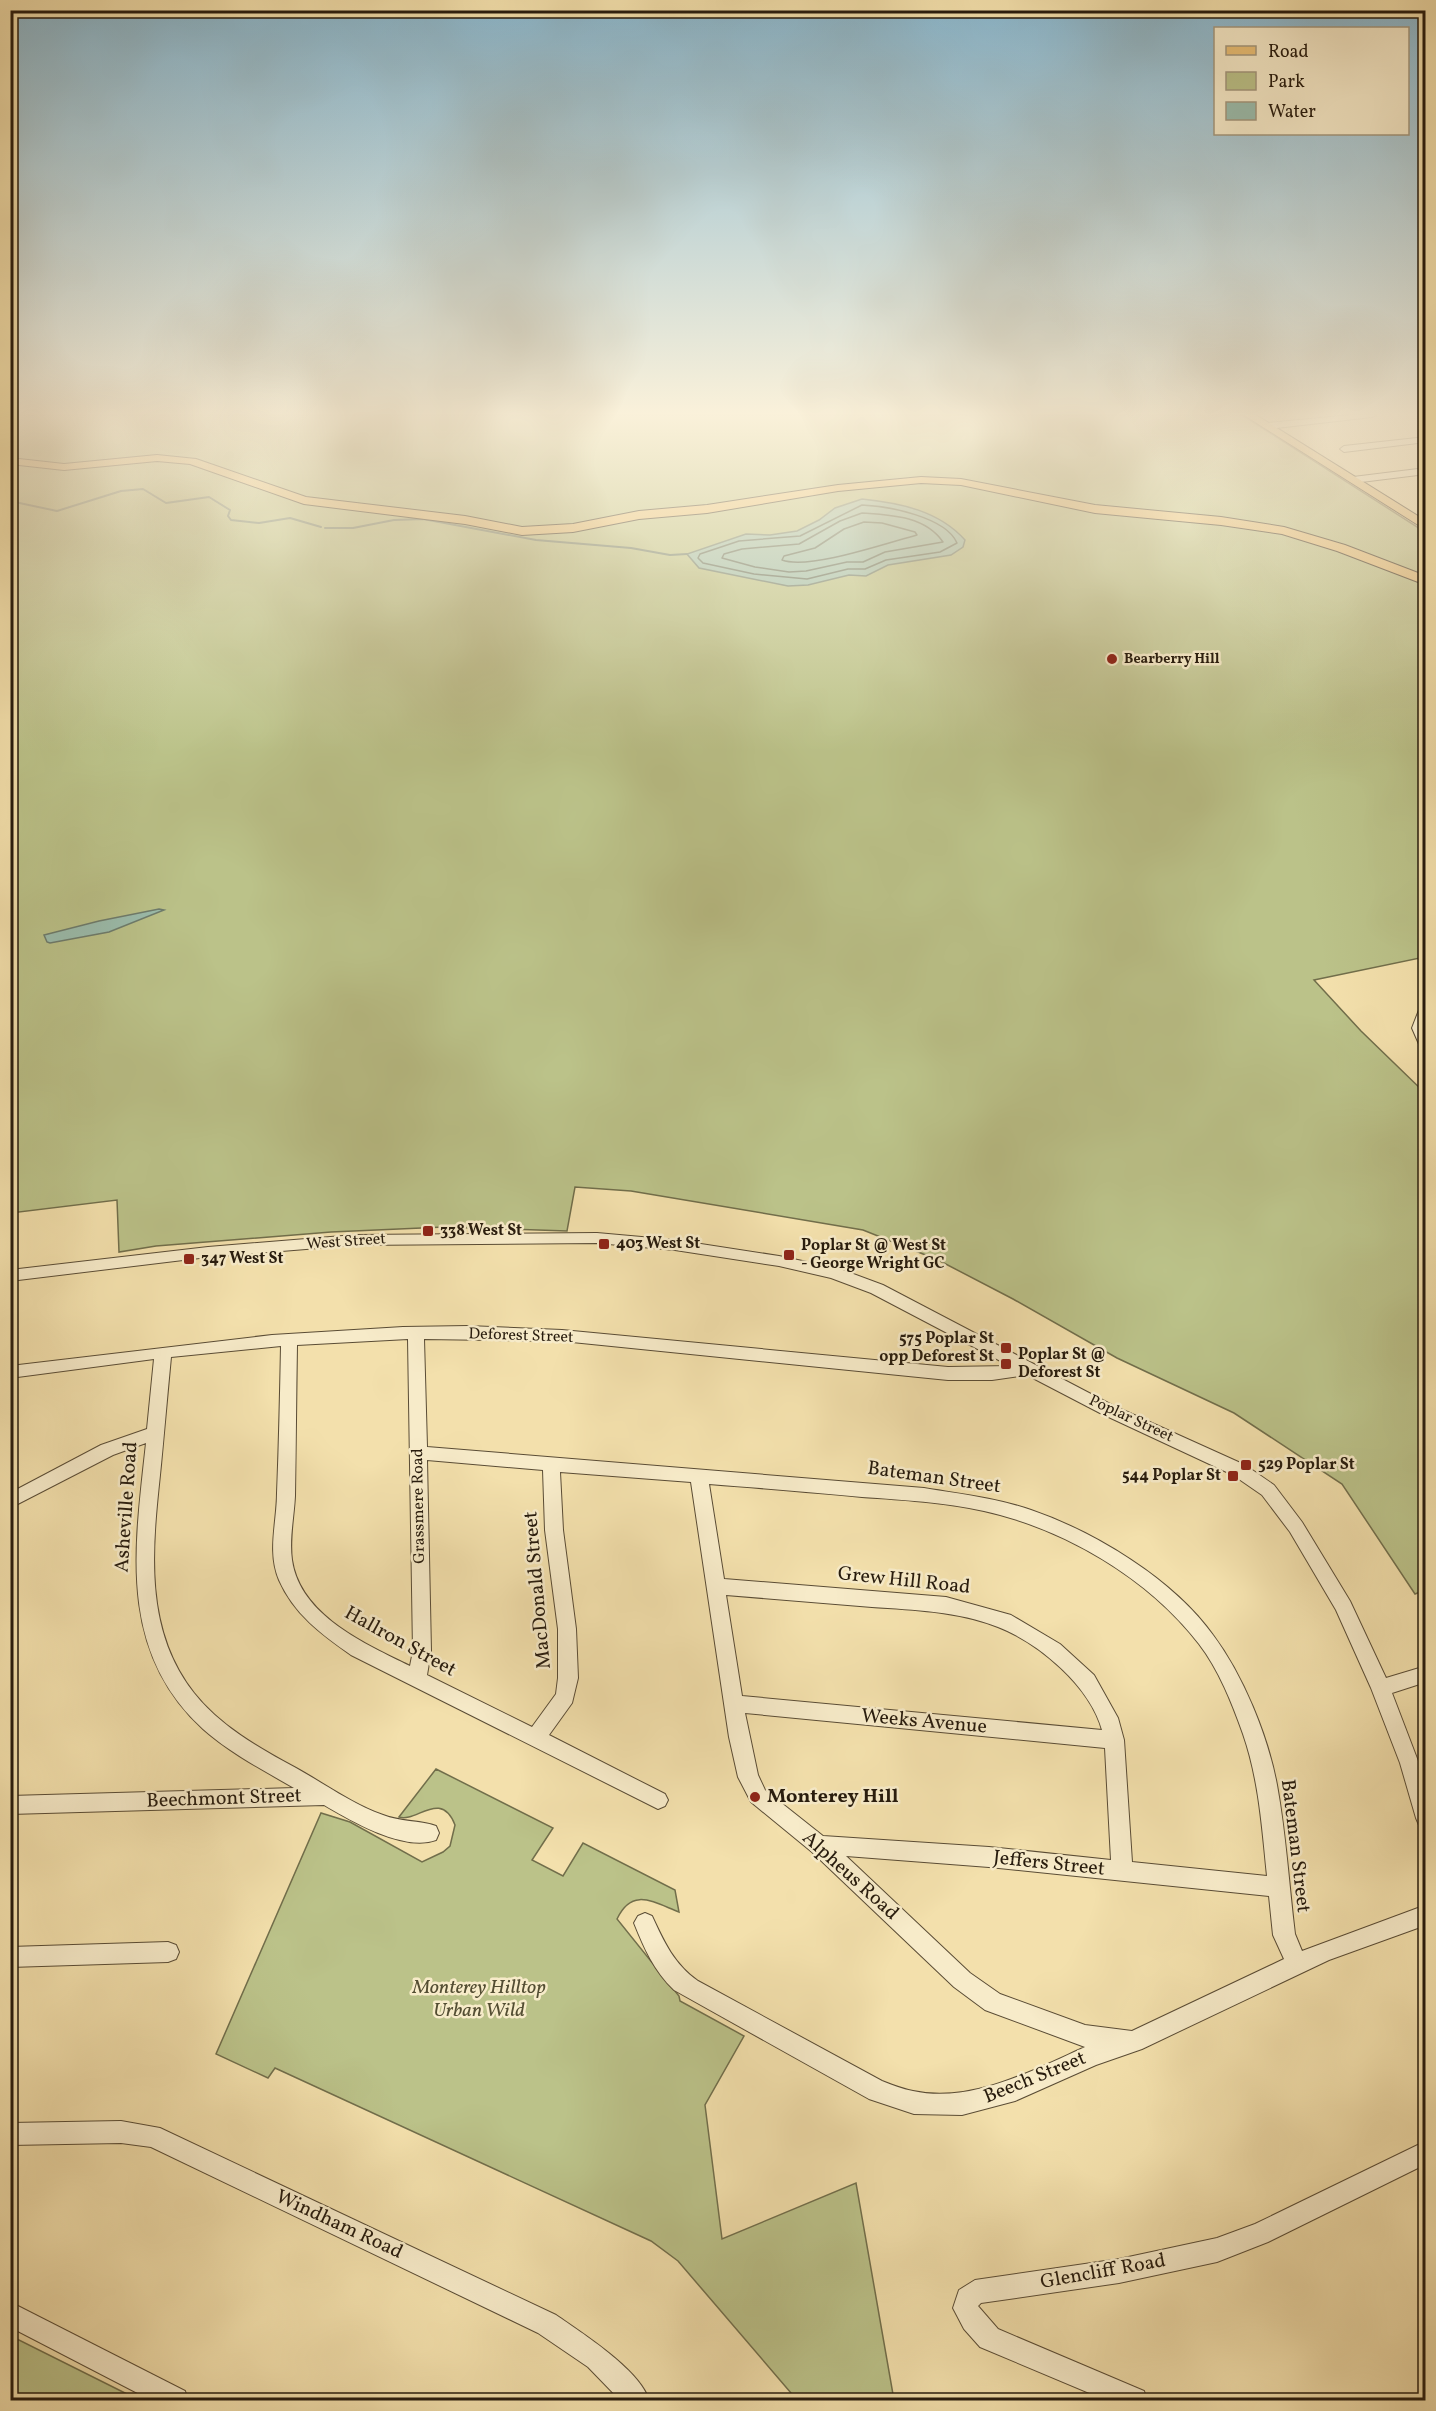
<svg xmlns="http://www.w3.org/2000/svg" width="1436" height="2411" font-family="Vollkorn,serif">
<style>
.green{fill:#bbc289;stroke:#716e4b;stroke-width:1.5}
.water{fill:#9bbdad;stroke:#6d7c6d;stroke-width:1.5}
.lines{fill:none;stroke-linecap:round;stroke-linejoin:round}
.shore{stroke:#616c5d;stroke-width:1.5}
.stream{stroke:#6d7c6d;stroke-width:2}
.minor-casing{stroke:#5a4c35;stroke-width:2}
.major-casing{stroke:#271b0d;stroke-width:2}
.minor{fill:#f7ebc9;fill-rule:evenodd}
.major{fill:#eac076;fill-rule:evenodd}
.poi-dot{fill:#8f2418;stroke:#f7ebc9;stroke-width:2}
.labels{text-anchor:middle;dominant-baseline:central;stroke-width:5;stroke-linejoin:round;paint-order:stroke}
.far-poi-label{font-size:14px;font-weight:bold;fill:#271b0d;stroke:#f7ebc9;text-anchor:start}
.poi-label{font-size:16px;font-weight:bold;fill:#271b0d;stroke:#f7ebc9;text-anchor:start}
.street-label{font-size:16px;fill:#271b0d;stroke:#f7ebc9}
.near-street-label{font-size:20px;fill:#271b0d;stroke:#f7ebc9}
.near-poi-label{font-size:20px;font-weight:bold;fill:#271b0d;stroke:#f7ebc9;text-anchor:start}
.near-park-label{font-size:20px;font-style:italic;fill:#534d32;stroke:#f7ebc9}
</style>
<rect width="100%" height="100%" fill="#f3e0ac"/>
<filter id="stains"><feTurbulence type="fractalNoise" baseFrequency=".00333" numOctaves="4"/><feColorMatrix values="0 0 0 0 .2 0 0 0 0 .09 0 0 0 0 .02 0 0 0 .5 -.17"/></filter>
<radialGradient id="worn" r=".72"><stop offset=".6" stop-color="#630" stop-opacity="0"/><stop offset="1" stop-color="#630" stop-opacity=".3"/></radialGradient>
<g class="green">
<path d="M 11,415 L 1242,415 L 1425,532 L 1425,957 L 1314,980 L 1361,1031 L 1425,1093 L 1425,1590 L 1415,1594 L 1342,1484 L 1234,1413 L 1117,1358 L 1013,1299 L 938,1260 L 863,1230 L 631,1191 L 575,1187 L 567,1231 L 444,1227 L 331,1232 L 156,1246 L 119,1252 L 117,1200 L 11,1213 Z"/>
<path d="M 436,1769 L 553,1828 L 532,1860 L 563,1876 L 583,1843 L 675,1890 L 679,1912 C 653,1902 632,1887 617,1919 L 679,1996 L 680,2001 L 744,2036 L 705,2105 L 722,2239 L 856,2183 L 894,2400 L 797,2400 L 678,2261 L 651,2241 L 275,2068 L 268,2078 L 216,2054 L 321,1813 L 350,1822 L 422,1862 L 443,1852 L 450,1846 L 455,1825 C 441,1789 416,1823 399,1817 Z"/>
<path d="M 10,2336 L 11,2336 L 139,2400 L 11,2400 Z"/>
</g>
<g class="water">
<path d="M 862,499 C 901,503 939,511 965,540 L 963,547 L 951,555 L 888,565 L 866,576 L 849,575 L 808,585 L 788,586 L 699,568 L 687,554 L 746,534 L 770,535 L 797,531 L 819,520 L 835,508 Z"/>
<path d="M 159,909 L 164,910 L 109,932 L 50,943 L 47,942 L 44,935 L 99,921 Z"/>
</g>
<g class="lines">
<g class="shore">
<path d="M 862,505 C 888,506 946,517 957,543 L 940,552 L 886,560 L 865,569 L 848,569 L 807,579 L 754,574 L 703,563 L 698,558 L 700,554 L 739,541 L 800,536 Z"/>
<path d="M 862,513 C 891,515 925,516 943,542 L 885,552 L 863,562 L 847,562 L 806,571 L 789,572 L 755,567 L 722,558 L 724,554 L 742,549 L 799,544 L 840,521 Z"/>
<path d="M 864,522 L 882,523 L 915,532 L 917,535 C 887,543 809,570 782,560 L 784,556 L 815,548 L 844,529 Z"/>
</g>
<g class="stream">
<path d="M 10,501 L 57,511 L 121,491 L 143,489 L 166,503 L 209,497 L 230,510 L 228,516 L 231,520 L 259,523 L 290,518 L 321,527"/>
<path d="M 325,528 L 353,528 L 394,520 L 423,519 L 536,540 L 631,548 L 670,555 L 687,554"/>
</g>
<g class="minor-casing">
<g id="minor">
<path d="M 1351,415 L 1376,415 L 1372,417 L 1268,429 L 1264,426 L 1268,423 Z"/>
<path d="M 1426,437 L 1426,442 L 1344,452 L 1340,449 L 1344,446 Z"/>
<path d="M 1426,468 L 1426,474 L 1353,483 L 1349,480 L 1353,477 Z"/>
<path d="M 1426,1006 L 1426,1048 L 1419,1044 L 1412,1028 L 1419,1010 Z"/>
<path d="M 597,1233 L 675,1240 L 779,1256 L 840,1269 L 883,1285 L 1112,1405 L 1245,1465 L 1274,1485 L 1302,1522 L 1350,1601 L 1386,1678 L 1426,1666 L 1426,1682 L 1392,1693 L 1426,1782 L 1426,1827 L 1419,1825 L 1416,1818 L 1400,1763 L 1371,1688 L 1336,1610 L 1290,1532 L 1262,1495 L 1233,1475 L 1100,1413 L 1027,1375 L 992,1380 L 948,1380 L 562,1341 L 424,1339 L 427,1447 L 924,1488 C 960,1494 996,1498 1031,1510 C 1095,1532 1173,1579 1213,1635 C 1243,1675 1268,1736 1277,1785 C 1286,1834 1289,1885 1295,1934 L 1302,1951 L 1426,1905 L 1426,1925 L 1329,1960 L 1142,2049 L 1096,2065 L 1015,2101 L 962,2115 L 914,2114 L 869,2099 L 674,1990 C 654,1971 644,1948 634,1923 L 638,1916 L 645,1913 L 652,1916 C 664,1942 674,1964 698,1981 L 882,2081 C 892,2085 902,2089 913,2091 C 971,2104 1034,2070 1085,2047 L 985,2010 L 954,1987 L 812,1852 L 751,1802 L 738,1777 L 729,1737 L 691,1482 L 560,1472 L 563,1530 L 576,1629 L 578,1678 L 572,1703 L 549,1735 L 665,1794 L 668,1800 L 665,1806 L 658,1809 L 351,1655 C 321,1634 294,1614 279,1580 C 267,1552 277,1522 277,1493 C 279,1444 280,1395 281,1346 L 171,1357 C 167,1397 164,1436 160,1475 C 152,1550 144,1630 194,1693 C 220,1726 259,1748 296,1768 C 325,1784 352,1804 383,1815 C 400,1822 419,1820 436,1826 L 439,1833 L 436,1840 C 404,1852 351,1821 324,1805 L 10,1814 L 10,1796 L 294,1788 C 263,1770 230,1753 203,1729 C 117,1650 135,1546 146,1443 L 113,1455 L 10,1508 L 10,1493 L 101,1445 L 147,1429 L 154,1359 L 10,1378 L 10,1366 L 272,1335 L 403,1327 L 468,1326 L 562,1330 L 948,1367 L 1010,1366 L 871,1293 L 831,1278 L 779,1266 L 675,1250 L 597,1243 L 355,1245 L 208,1257 L 10,1281 L 10,1270 L 208,1247 L 355,1235 ZM 408,1339 L 413,1651 L 410,1666 C 366,1644 300,1616 292,1560 C 289,1539 294,1517 295,1496 C 296,1446 296,1395 297,1345 ZM 427,1460 L 543,1470 L 545,1530 L 558,1629 L 558,1678 L 556,1694 L 532,1727 L 427,1675 L 431,1651 ZM 709,1484 C 760,1488 811,1492 862,1497 C 903,1500 944,1502 984,1511 C 1065,1529 1148,1578 1199,1644 C 1219,1670 1232,1703 1243,1734 C 1259,1780 1262,1828 1267,1876 L 1132,1862 L 1124,1740 L 1118,1718 L 1094,1675 L 1060,1644 L 1011,1615 L 946,1597 L 724,1579 ZM 726,1595 C 775,1599 823,1603 872,1607 C 914,1610 958,1611 998,1627 C 1039,1643 1090,1686 1102,1730 L 742,1696 ZM 745,1713 L 1105,1748 L 1111,1860 L 989,1847 L 823,1836 L 765,1790 L 758,1775 ZM 846,1856 L 989,1867 L 1269,1896 L 1273,1935 L 1284,1959 L 1132,2031 L 1085,2025 L 1000,1994 L 970,1973 Z"/>
<path d="M 168,1942 L 176,1945 L 179,1952 L 176,1959 L 168,1962 L 10,1967 L 10,1947 Z"/>
<path d="M 121,2121 L 160,2128 L 556,2315 C 582,2333 640,2370 649,2400 L 620,2400 L 588,2367 L 538,2333 L 151,2147 L 121,2143 L 10,2145 L 10,2123 Z"/>
<path d="M 1426,2141 L 1426,2164 L 1268,2242 L 1217,2262 L 1119,2283 L 981,2303 L 978,2306 L 998,2329 L 1144,2391 L 1147,2400 L 1106,2400 L 980,2347 L 964,2329 L 953,2308 L 959,2290 L 975,2280 L 1119,2259 L 1217,2238 L 1255,2224 Z"/>
<path d="M 10,2302 L 185,2391 L 188,2400 L 151,2400 L 10,2327 Z"/>
</g>
</g>
<g class="major-casing">
<g id="major">
<path d="M 1244,415 L 1256,415 L 1426,521 L 1426,530 Z"/>
<path d="M 157,455 L 196,459 L 306,497 L 465,516 L 522,527 L 573,524 L 639,511 L 707,505 L 838,485 L 921,477 L 961,479 L 1095,505 L 1221,517 L 1284,527 L 1345,545 L 1426,576 L 1426,585 L 1337,551 L 1282,534 L 1221,525 L 1095,513 L 961,485 L 921,483 L 838,491 L 707,513 L 639,519 L 573,532 L 522,535 L 465,524 L 304,504 L 190,464 L 157,461 L 64,470 L 10,464 L 10,458 L 64,464 Z"/>
</g>
</g>
<use href="#minor" class="minor"/>
<use href="#major" class="major"/>
</g>
<linearGradient id="sky" x2="0" y2="1"><stop stop-color="#89b8d0"/><stop offset="0.55" stop-color="#faf1da"/><stop offset="1" stop-color="#faf1da" stop-opacity="0"/></linearGradient>
<rect width="1436" height="752" fill="url(#sky)"/>
<g class="poi-dot">
<circle cx="1112" cy="659" r="6"/>
<rect x="422" y="1225" width="12" height="12" rx="3"/>
<rect x="598" y="1238" width="12" height="12" rx="3"/>
<rect x="783" y="1249" width="12" height="12" rx="3"/>
<rect x="183" y="1253" width="12" height="12" rx="3"/>
<rect x="1000" y="1342" width="12" height="12" rx="3"/>
<rect x="1000" y="1358" width="12" height="12" rx="3"/>
<rect x="1240" y="1459" width="12" height="12" rx="3"/>
<rect x="1227" y="1470" width="12" height="12" rx="3"/>
<circle cx="755" cy="1797" r="6"/>
</g>
<g class="labels">
<g class="far-poi-label">
<text x="1124" y="659">Bearberry Hill</text>
</g>
<g class="poi-label">
<text x="440" y="1231">338 West St</text>
<text x="616" y="1244">403 West St</text>
<text x="801" y="1246">Poplar St @ West St<tspan x="801" dy="18">- George Wright GC</tspan></text>
<text x="201" y="1259">347 West St</text>
<text x="994" y="1339" text-anchor="end">575 Poplar St<tspan x="994" dy="18">opp Deforest St</tspan></text>
<text x="1018" y="1355">Poplar St @<tspan x="1018" dy="18">Deforest St</tspan></text>
<text x="1258" y="1465">529 Poplar St</text>
<text x="1221" y="1476" text-anchor="end">544 Poplar St</text>
</g>
<g class="street-label">
<text transform="translate(346 1242) rotate(-4)">West Street</text>
<text transform="translate(521 1336) rotate(2)">Deforest Street</text>
<text transform="translate(1131 1419) rotate(25)">Poplar Street</text>
<text transform="translate(419 1506) rotate(-91)">Grassmere Road</text>
</g>
<g class="near-street-label">
<text transform="translate(934 1478) rotate(8)">Bateman Street</text>
<text transform="translate(127 1507) rotate(-86)">Asheville Road</text>
<text transform="translate(904 1581) rotate(6)">Grew Hill Road</text>
<text transform="translate(538 1590) rotate(-95)">MacDonald Street</text>
<text transform="translate(400 1642) rotate(29)">Hallron Street</text>
<text transform="translate(924 1722) rotate(5)">Weeks Avenue</text>
<text transform="translate(224 1799) rotate(-2)">Beechmont Street</text>
<text transform="translate(1295 1846) rotate(83)">Bateman Street</text>
<text transform="translate(1049 1864) rotate(6)">Jeffers Street</text>
<text transform="translate(850 1876) rotate(42)">Alpheus Road</text>
<text transform="translate(1035 2078) rotate(-22)">Beech Street</text>
<text transform="translate(339 2225) rotate(25)">Windham Road</text>
<text transform="translate(1103 2272) rotate(-10)">Glencliff Road</text>
</g>
<g class="near-poi-label">
<text x="767" y="1797">Monterey Hill</text>
</g>
<g class="near-park-label">
<text x="479" y="1988">Monterey Hilltop<tspan x="479" dy="23">Urban Wild</tspan></text>
</g>
</g>
<rect width="1436" height="2411" fill="none" stroke="#f3e0ac" stroke-width="36"/>
<rect x="12" y="12" width="1412" height="2387" fill="none" stroke="#271b0d" stroke-width="3"/>
<rect x="18" y="18" width="1400" height="2375" fill="none" stroke="#271b0d" stroke-width="1.5"/>
<rect x="1214" y="27" width="195" height="108" fill="#f7ebc9" stroke="#a4987e" stroke-width="1.5"/>
<rect x="1226" y="46" width="30" height="9" fill="#eac076" stroke="#a4987e" stroke-width="1.5"/>
<text x="1268" y="57" font-size="18" fill="#271b0d">Road</text>
<rect x="1226" y="72" width="30" height="18" fill="#bbc289" stroke="#a4987e" stroke-width="1.5"/>
<text x="1268" y="87" font-size="18" fill="#271b0d">Park</text>
<rect x="1226" y="102" width="30" height="18" fill="#9bbdad" stroke="#a4987e" stroke-width="1.5"/>
<text x="1268" y="117" font-size="18" fill="#271b0d">Water</text>
<rect width="100%" height="100%" filter="url(#stains)"/>
<rect width="100%" height="100%" fill="url(#worn)"/>
</svg>
